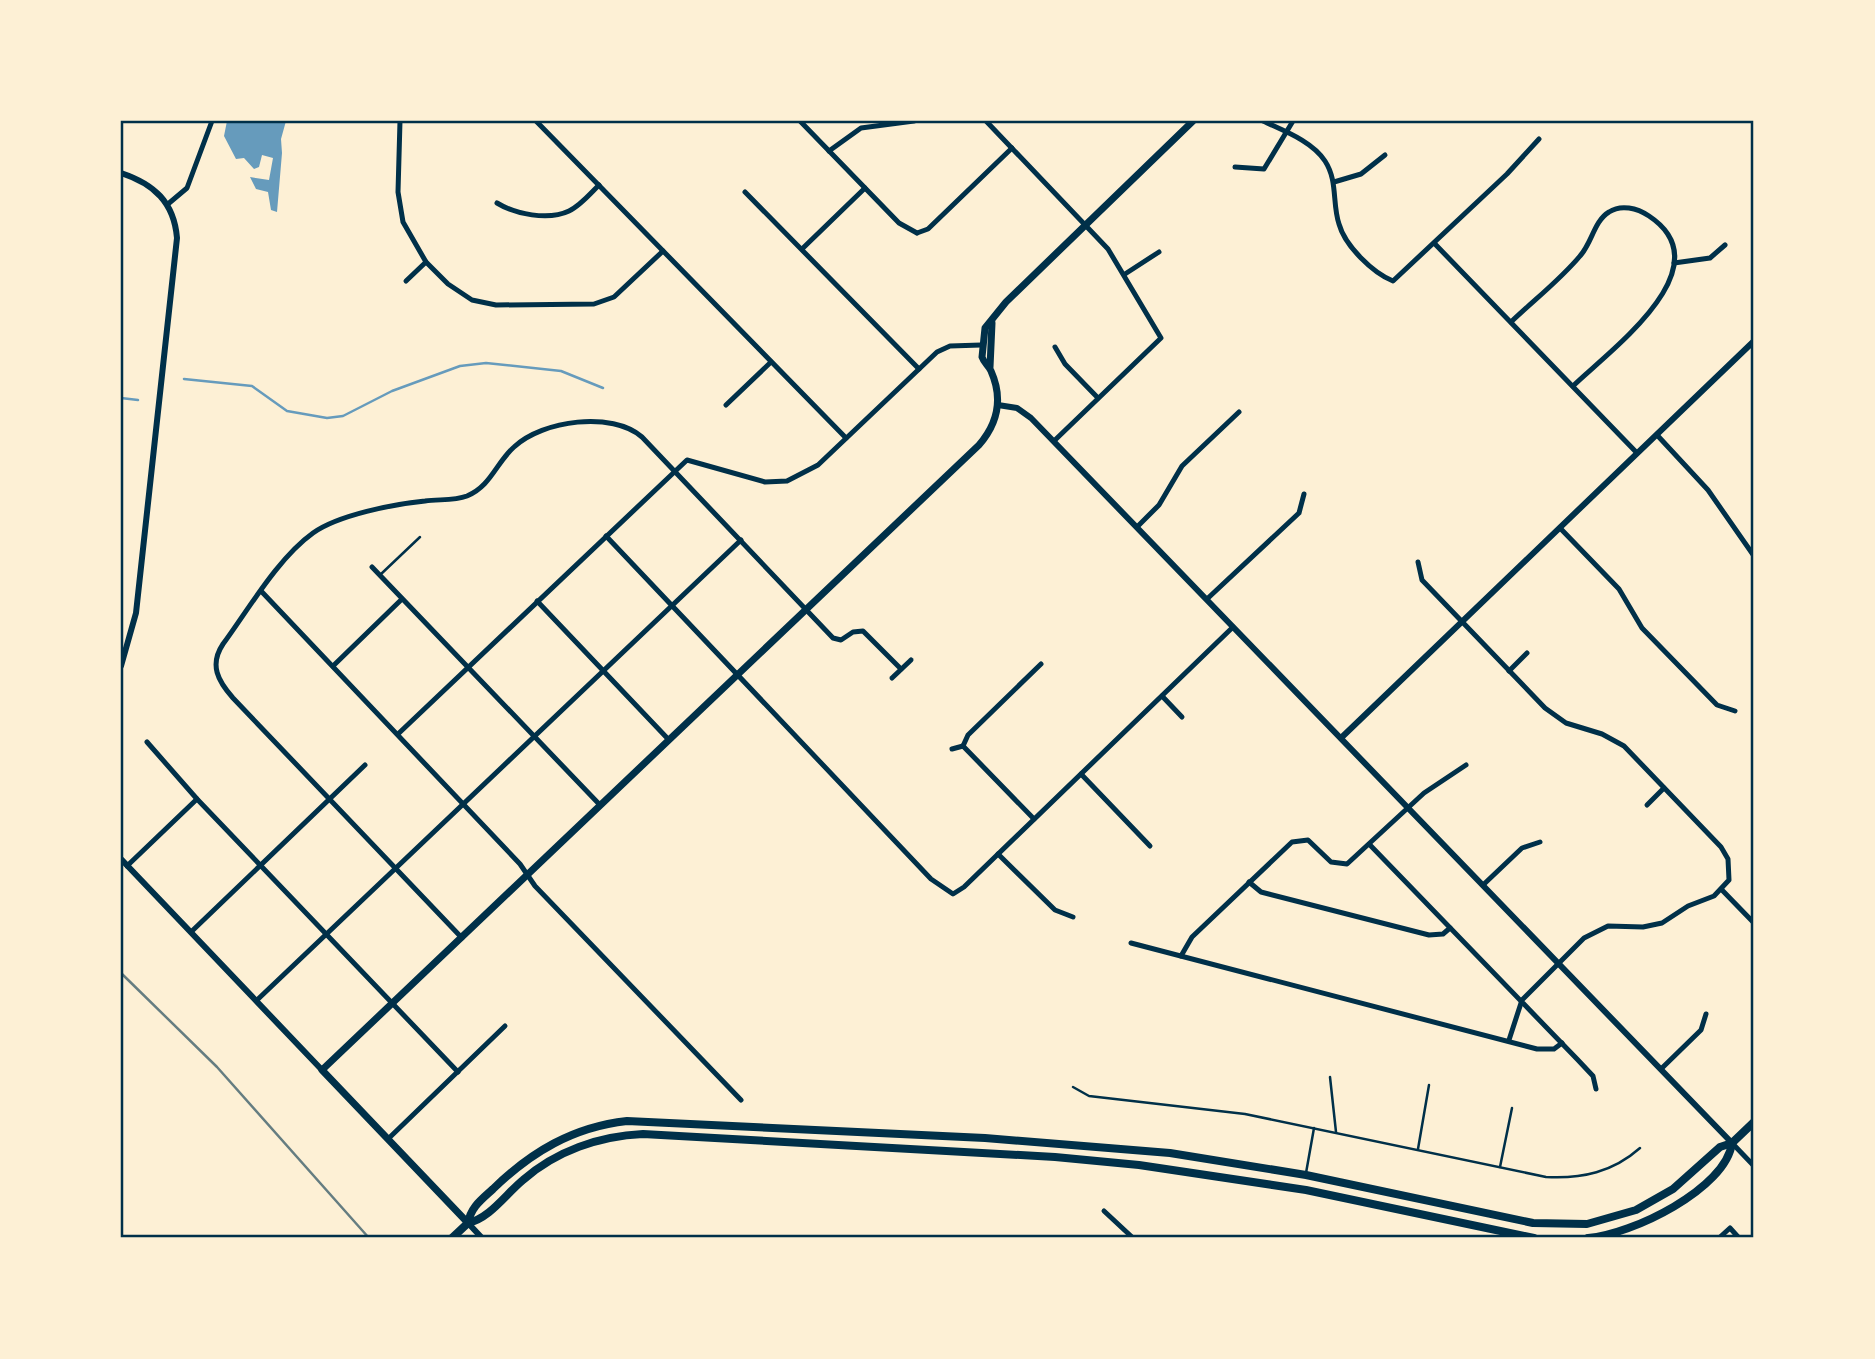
<svg xmlns="http://www.w3.org/2000/svg" width="1875" height="1359" font-family="'Exo 2',sans-serif">
<style>
.water{fill:#669bbc}
.lines{fill:none;stroke-linecap:round;stroke-linejoin:round}
.stream{stroke:#669bbc;stroke-width:2.5}
.service{stroke:#003049;stroke-width:2.5}
.minor{stroke:#003049;stroke-width:5}
.tertiary{stroke:#003049;stroke-width:6}
.secondary{stroke:#003049;stroke-width:7}
.primary{stroke:#003049;stroke-width:8}
.rail{stroke:#657d81;stroke-width:2.5}
.neatline{fill:none;stroke:#003049;stroke-width:2.5}
</style>
<rect width="100%" height="100%" fill="#fdf0d5"/>
<path class="water" d="M 227,121 L 286,121 L 281,139 L 282,153 L 277,212 L 271,210 L 268,192 L 256,189 L 250,177 L 269,180 L 273,158 L 262,155 L 259,167 L 254,169 L 244,158 L 236,159 L 224,136 Z"/>
<g class="lines">
<g class="stream">
<path d="M 184,379 L 252,386 L 287,411 L 327,418 L 343,416 L 392,391 L 460,366 L 486,363 L 561,371 L 603,388"/>
<path d="M 121,398 L 138,400"/>
</g>
<g class="service">
<path d="M 380,575 L 420,537"/>
<path d="M 1330,1077 L 1336,1132"/>
<path d="M 1073,1087 L 1089,1096 L 1245,1114 L 1546,1177 C 1582,1179 1613,1172 1640,1148"/>
<path d="M 1418,1149 L 1429,1085"/>
<path d="M 1500,1167 L 1512,1108"/>
<path d="M 1306,1173 L 1314,1128"/>
</g>
<g class="minor">
<path d="M 400,121 L 398,192 L 403,222 L 426,262 L 448,284 L 472,300 L 496,305 L 594,304 L 614,297 L 663,251"/>
<path d="M 536,121 L 846,438"/>
<path d="M 800,121 L 899,223 L 917,233"/>
<path d="M 986,121 L 1108,249 L 1161,338 L 1054,441"/>
<path d="M 1263,121 C 1284,131 1312,141 1325,161 C 1338,181 1332,203 1339,224 C 1345,246 1373,273 1393,281 L 1507,174 L 1539,139"/>
<path d="M 829,151 L 861,128 L 914,121"/>
<path d="M 1235,167 L 1264,169 L 1293,121"/>
<path d="M 1334,182 L 1361,174 L 1385,155"/>
<path d="M 745,192 L 919,369"/>
<path d="M 497,203 C 515,214 548,221 569,211 C 580,206 590,194 599,185"/>
<path d="M 168,204 L 187,188 L 212,121"/>
<path d="M 917,233 L 928,229 L 1012,148"/>
<path d="M 1435,244 L 1637,453"/>
<path d="M 802,249 L 865,188"/>
<path d="M 1674,263 L 1710,258 L 1725,245"/>
<path d="M 1125,274 L 1159,252"/>
<path d="M 406,281 L 426,262"/>
<path d="M 1511,322 C 1534,300 1560,280 1580,256 C 1592,243 1594,221 1609,212 C 1621,204 1637,208 1649,216 C 1726,267 1609,351 1573,386"/>
<path d="M 1055,347 L 1065,364 L 1098,398"/>
<path d="M 726,405 L 771,362"/>
<path d="M 1657,435 L 1708,490 L 1754,556"/>
<path d="M 1137,527 L 1159,505 L 1182,466 L 1239,412"/>
<path d="M 1560,528 L 1619,589 L 1642,628 L 1717,705 L 1735,711"/>
<path d="M 606,536 L 931,879 L 953,894 L 964,887 L 1233,627"/>
<path d="M 1418,562 L 1422,580 L 1545,708 L 1566,723 L 1602,734 L 1624,746 L 1721,847 L 1728,859 L 1729,880 L 1714,896 L 1688,906 L 1662,923 L 1643,927 L 1608,926 L 1584,938 L 1522,1000 L 1509,1040"/>
<path d="M 372,567 L 600,805"/>
<path d="M 262,592 L 520,864 L 535,886 L 741,1100"/>
<path d="M 1207,599 L 1299,513 L 1304,494"/>
<path d="M 537,601 L 669,740"/>
<path d="M 333,666 L 402,599"/>
<path d="M 1509,671 L 1527,653"/>
<path d="M 892,678 L 911,660"/>
<path d="M 1162,696 L 1182,717"/>
<path d="M 398,734 L 687,460 L 765,482 L 787,481 L 818,465 L 937,352 L 950,346 L 981,345"/>
<path d="M 147,742 L 197,799 L 458,1072"/>
<path d="M 963,746 L 968,735 L 1041,664"/>
<path d="M 963,746 L 1034,819"/>
<path d="M 952,749 L 963,746"/>
<path d="M 1081,774 L 1150,846"/>
<path d="M 1647,805 L 1664,788"/>
<path d="M 1370,845 L 1577,1059 L 1593,1076 L 1596,1089"/>
<path d="M 998,854 L 1055,910 L 1073,917"/>
<path d="M 127,866 L 197,799"/>
<path d="M 1249,882 L 1261,892 L 1429,935 L 1443,934 L 1450,928"/>
<path d="M 1483,885 L 1522,848 L 1540,842"/>
<path d="M 1722,890 L 1754,923"/>
<path d="M 191,932 L 365,765"/>
<path d="M 462,938 L 233,698 C 218,681 209,665 223,644 C 248,610 278,558 313,533 C 338,515 394,504 425,501 C 439,499 454,501 467,496 C 491,486 496,463 514,447 C 543,420 612,411 642,437 L 833,638 L 841,640 L 853,632 L 863,631 L 901,669"/>
<path d="M 1131,943 L 1537,1049 L 1554,1049 L 1562,1043"/>
<path d="M 1181,956 L 1192,937 L 1292,842 L 1308,840 L 1331,862 L 1347,864 L 1424,793 L 1466,765"/>
<path d="M 256,1001 L 741,540"/>
<path d="M 1661,1069 L 1701,1030 L 1706,1014"/>
<path d="M 388,1139 L 505,1026"/>
<path d="M 1732,1143 L 1754,1166"/>
<path d="M 1104,1211 L 1133,1238"/>
<path d="M 1719,1238 L 1730,1228 L 1739,1238"/>
</g>
<g class="tertiary">
<path d="M 121,173 C 154,184 174,202 177,238 L 136,613 L 121,666"/>
<path d="M 998,405 L 1017,408 L 1031,418 L 1732,1143"/>
<path d="M 1341,738 L 1754,341"/>
<path d="M 121,859 L 322,1070"/>
<path d="M 468,1223 L 482,1238"/>
</g>
<g class="secondary">
<path d="M 990,367 L 992,323"/>
<path d="M 468,1223 L 322,1070 L 979,445 C 998,423 1003,398 991,371 C 988,365 984,363 982,357 L 985,328 L 1006,302 L 1193,121"/>
</g>
<g class="primary">
<path d="M 468,1223 C 471,1207 481,1200 493,1189 C 531,1152 573,1127 627,1121 L 985,1138 L 1170,1153 L 1306,1175 L 1533,1223 L 1587,1224 L 1636,1210 L 1673,1189 L 1720,1147 L 1732,1143 L 1754,1122"/>
<path d="M 468,1223 C 490,1218 505,1195 523,1180 C 556,1151 599,1136 643,1134 L 1055,1157 L 1139,1165 L 1306,1190 L 1534,1238"/>
<path d="M 452,1238 L 468,1223"/>
<path d="M 1588,1238 C 1631,1235 1726,1189 1732,1143"/>
</g>
<path class="rail" d="M 121,973 L 217,1067 L 369,1238"/>
</g>
<rect width="1875" height="1359" fill="none" stroke="#fdf0d5" stroke-width="245"/>
<rect x="122" y="122" width="1630" height="1114" class="neatline"/>
</svg>
